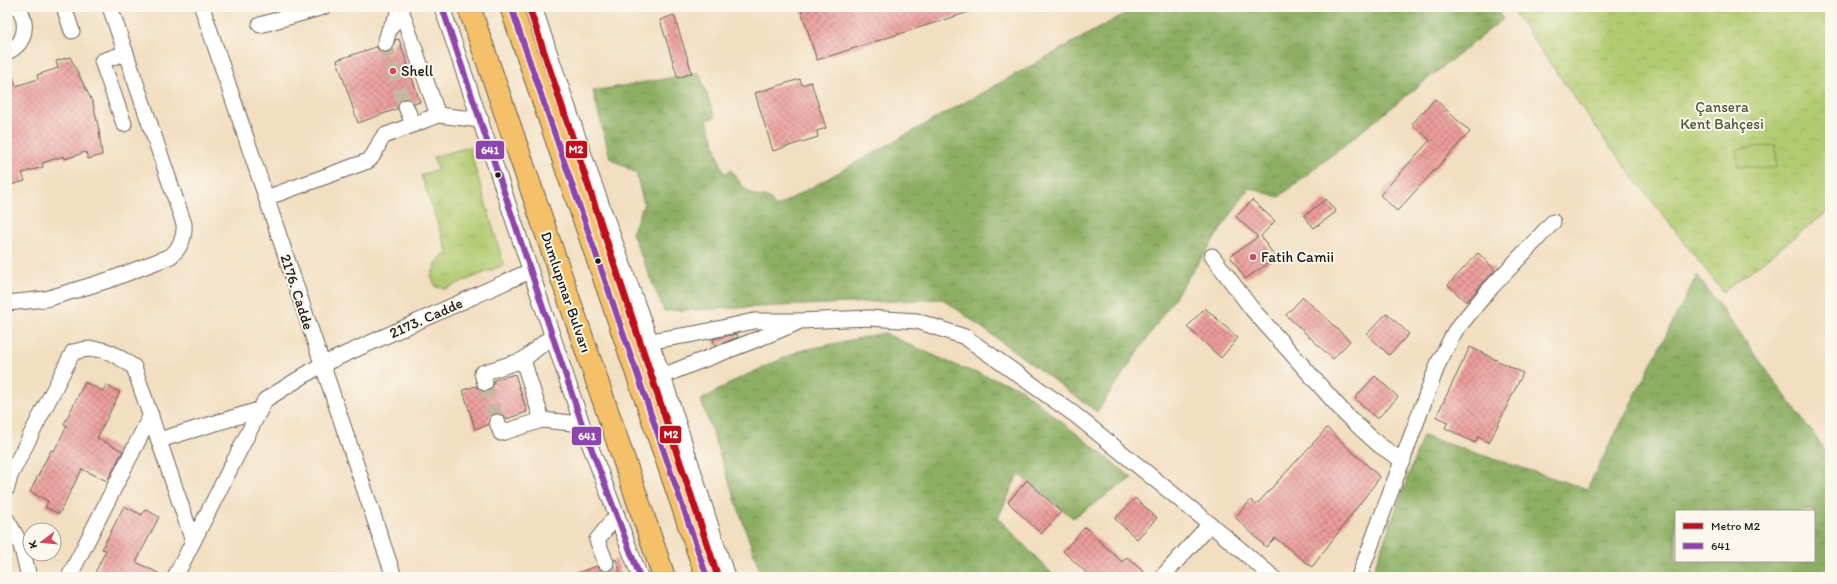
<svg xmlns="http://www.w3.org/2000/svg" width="1837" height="584" font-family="Itim,sans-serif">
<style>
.grass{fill:url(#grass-tufts);stroke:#677446}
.forest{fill:url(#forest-crowns);stroke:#546640;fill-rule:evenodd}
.park{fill:url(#park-crowns);stroke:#677446}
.garden{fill:#b2cb71;stroke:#677446}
.building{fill:url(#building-cross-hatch)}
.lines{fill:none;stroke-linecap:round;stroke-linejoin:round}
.minor-tunnel{stroke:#c7b79f;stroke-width:15;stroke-dasharray:15 8;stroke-linecap:butt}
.minor-casing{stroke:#676055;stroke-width:17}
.highway-casing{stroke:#676055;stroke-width:24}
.minor{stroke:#fff;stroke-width:15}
.highway{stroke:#f4c16a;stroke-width:22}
.bus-1-casing{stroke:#fbf7ec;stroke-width:9}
.bus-1{stroke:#8e44ad;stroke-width:6}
.metro-1-casing{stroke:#fbf7ec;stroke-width:10}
.metro-1{stroke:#bf0e1c;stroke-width:7}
.poi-dot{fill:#d1495b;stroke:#fbf7ec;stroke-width:1.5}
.bus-dot{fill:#1c1c1c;stroke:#fbf7ec;stroke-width:1.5}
.labels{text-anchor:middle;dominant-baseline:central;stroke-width:4;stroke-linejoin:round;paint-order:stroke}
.poi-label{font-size:15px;fill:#1c1c1c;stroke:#fbf7ec;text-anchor:start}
.park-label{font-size:15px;fill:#50593a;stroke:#fbf7ec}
.street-label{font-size:15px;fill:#1c1c1c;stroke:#fbf7ec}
.line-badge{stroke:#fbf7ec;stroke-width:1.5}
.badge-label{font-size:11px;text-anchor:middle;font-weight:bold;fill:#fff}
</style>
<defs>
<pattern id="grass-tufts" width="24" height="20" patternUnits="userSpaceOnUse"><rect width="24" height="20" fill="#b2cb71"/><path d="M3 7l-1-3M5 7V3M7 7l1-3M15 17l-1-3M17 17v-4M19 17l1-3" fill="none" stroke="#98ae61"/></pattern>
<pattern id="forest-crowns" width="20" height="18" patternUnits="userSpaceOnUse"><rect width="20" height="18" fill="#8daf63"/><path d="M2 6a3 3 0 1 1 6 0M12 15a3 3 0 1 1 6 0" fill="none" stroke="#728e51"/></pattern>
<pattern id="park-crowns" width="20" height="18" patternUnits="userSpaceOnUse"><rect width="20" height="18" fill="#b2cb71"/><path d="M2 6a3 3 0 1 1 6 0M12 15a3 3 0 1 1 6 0" fill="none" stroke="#98ae61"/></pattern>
<pattern id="building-cross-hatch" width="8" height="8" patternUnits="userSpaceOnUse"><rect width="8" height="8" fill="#eb9d9c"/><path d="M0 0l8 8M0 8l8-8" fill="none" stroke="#be7f7e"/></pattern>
</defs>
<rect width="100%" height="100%" fill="#fbf7ec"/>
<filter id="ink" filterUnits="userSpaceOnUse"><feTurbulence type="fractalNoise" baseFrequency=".025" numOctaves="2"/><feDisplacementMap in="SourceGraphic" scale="8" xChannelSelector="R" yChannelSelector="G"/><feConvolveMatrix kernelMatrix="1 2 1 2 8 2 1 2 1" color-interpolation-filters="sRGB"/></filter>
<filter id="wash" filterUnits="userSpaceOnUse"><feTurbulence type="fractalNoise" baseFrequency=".012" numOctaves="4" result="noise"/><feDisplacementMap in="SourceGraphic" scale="16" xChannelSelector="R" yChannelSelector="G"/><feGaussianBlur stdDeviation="0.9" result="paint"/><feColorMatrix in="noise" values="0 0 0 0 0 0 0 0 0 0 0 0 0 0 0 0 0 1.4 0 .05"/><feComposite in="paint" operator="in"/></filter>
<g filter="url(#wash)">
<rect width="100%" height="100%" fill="#f2dec0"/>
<path class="grass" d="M 469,147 L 504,265 L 444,289 L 436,287 L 431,276 L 437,262 L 447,251 L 421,175 L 438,169 L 433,157 Z"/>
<g class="forest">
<path d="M 1137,7 L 1495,7 L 1503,19 L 1279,197 L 1249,188 L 1097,412 L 943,299 L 664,311 L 632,233 L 644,204 L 636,173 L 610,158 L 593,91 L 699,73 L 715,117 L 707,120 L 724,174 L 731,170 C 741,184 749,199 768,197 L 776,207 Z"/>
<path d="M 1697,275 L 1830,457 L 1830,577 L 1371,577 L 1423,436 L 1587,489 ZM 1676,511 L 1814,511 L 1814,561 L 1676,561 Z"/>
<path d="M 884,333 L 962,368 L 1018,387 L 1132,478 L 1073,518 L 1018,474 L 998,518 L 1055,577 L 762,577 L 701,400 L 738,379 L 799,351 Z"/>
</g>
<path class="park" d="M 1510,7 L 1830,7 L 1830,210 L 1723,292 L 1607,143 Z"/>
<path class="garden" d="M 1776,145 L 1776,168 L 1738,166 L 1737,149 Z"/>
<g id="blocks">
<g class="building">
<path d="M 800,7 L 975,7 L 975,10 L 817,60 Z"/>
<path d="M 674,15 L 692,73 L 678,78 L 660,20 Z"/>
<path d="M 399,39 L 420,102 L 414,104 L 411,100 L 403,99 L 399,102 L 397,109 L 358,123 L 337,60 L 376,47 L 382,52 L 388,53 L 392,50 L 395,40 Z"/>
<path d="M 70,57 L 93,103 L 99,130 L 102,155 L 88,159 L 86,152 L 65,159 L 64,156 L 42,163 L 43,167 L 22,173 L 25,181 L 11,185 L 7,180 L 7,65 L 9,65 L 16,86 L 38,79 L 37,75 L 58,68 L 56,61 Z"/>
<path d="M 800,79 L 802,85 L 811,82 L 826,128 L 817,131 L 818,137 L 773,151 L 755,93 Z"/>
<path d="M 1435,99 L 1470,132 L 1397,211 L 1380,195 L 1430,140 L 1412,124 Z"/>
<path d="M 1326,199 L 1336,212 L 1314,228 L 1304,216 Z"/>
<path d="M 1252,200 L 1275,221 L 1261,236 L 1276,258 L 1245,279 L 1230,256 L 1258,237 L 1236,217 Z"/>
<path d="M 1478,253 L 1495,270 L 1466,302 L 1448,285 Z"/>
<path d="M 1303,297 L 1350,341 L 1333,359 L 1286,315 Z"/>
<path d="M 1205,308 L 1238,338 L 1221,358 L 1187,327 Z"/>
<path d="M 1387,313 L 1409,334 L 1389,355 L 1367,334 Z"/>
<path d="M 737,334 L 738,337 L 715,346 L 713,339 Z"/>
<path d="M 1470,347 L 1523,373 L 1489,443 L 1478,437 L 1475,443 L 1445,428 L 1448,422 L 1436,417 Z"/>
<path d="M 515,374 L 527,412 L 506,419 L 502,415 L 494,413 L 490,417 L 488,425 L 475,429 L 463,390 L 476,386 L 483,392 L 488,391 L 494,385 L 494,380 Z"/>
<path d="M 1375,376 L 1398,397 L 1377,419 L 1355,398 Z"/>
<path d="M 85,382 L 103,391 L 106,385 L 120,392 L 97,438 L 123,451 L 107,481 L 82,469 L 59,514 L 45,507 L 48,501 L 30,492 L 51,450 L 54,451 L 67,426 L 64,424 Z"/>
<path d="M 1327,428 L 1380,477 L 1312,567 L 1275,538 L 1266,547 L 1235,517 L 1251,500 L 1256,505 Z"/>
<path d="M 1027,480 L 1061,512 L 1041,534 L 1008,502 Z"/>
<path d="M 1135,498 L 1157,518 L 1137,539 L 1115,519 Z"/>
<path d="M 124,506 L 142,515 L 145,509 L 159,517 L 136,562 L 166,577 L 93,577 L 106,550 L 102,549 Z"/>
<path d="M 1085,527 L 1122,562 L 1127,557 L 1149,577 L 1091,577 L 1063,551 Z"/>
<path d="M 616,559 L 622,577 L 571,577 L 571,575 L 597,566 L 601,570 L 609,571 L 613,568 L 614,560 Z"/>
</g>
</g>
</g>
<g filter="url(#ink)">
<use href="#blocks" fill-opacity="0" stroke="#676055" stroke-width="1"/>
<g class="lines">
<g class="minor-tunnel">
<path d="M 385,44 L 406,107"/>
<path d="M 485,383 L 497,422"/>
<path d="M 606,563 L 610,577"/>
</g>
<g class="minor-casing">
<g id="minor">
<path d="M 64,7 L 72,31"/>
<path d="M 202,7 L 394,577"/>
<path d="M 400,7 L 438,115"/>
<path d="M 442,7 L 582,424 L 640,577"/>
<path d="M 534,7 L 590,173 L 663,376 L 727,577"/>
<path d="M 260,25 L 323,7"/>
<path d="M 385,44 L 389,30 L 403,7"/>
<path d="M 7,52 C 26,44 29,23 18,7"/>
<path d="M 406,107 L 413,124"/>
<path d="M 124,124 L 102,61 L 126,53"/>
<path d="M 266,198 L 368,161 C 376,155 377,144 384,136 L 438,115 L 481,120"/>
<path d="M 1212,256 L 1252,309 L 1346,415 L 1379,445 L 1403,461"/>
<path d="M 7,303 L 46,299 L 76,290 L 112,279 L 171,256 C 181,247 185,237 184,224 L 110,7"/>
<path d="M 552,336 L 523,360 L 542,420 L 582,424"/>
<path d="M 651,341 L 694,334 L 754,321 L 799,321 L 869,318 L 917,321 L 965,337 L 1074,414 L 1210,524 L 1273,577"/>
<path d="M 663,376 C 707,357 752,343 796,323"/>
<path d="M 485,383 L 482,373 L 523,360"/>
<path d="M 497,422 L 501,433 L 542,420"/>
<path d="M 159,440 L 259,410"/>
<path d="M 7,488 L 10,476 L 73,352 C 101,344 112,352 134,367 L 193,541"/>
<path d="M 7,520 L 21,545 L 29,577"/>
<path d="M 606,563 L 597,540 L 617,515"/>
<path d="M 69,577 L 151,415"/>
<path d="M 175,577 L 265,400 L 321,365 L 530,271"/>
<path d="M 1162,577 L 1210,524"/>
<path d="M 1359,577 L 1438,364 L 1455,331 L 1488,291 L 1553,222"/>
</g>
</g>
<g class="highway-casing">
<g id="highway">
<path d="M 469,7 L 664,577"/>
<path d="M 511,7 L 707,577"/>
</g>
</g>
<use href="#minor" class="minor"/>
<use href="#highway" class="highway"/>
<g class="bus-1-casing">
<g id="bus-1">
<path d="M 442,7 L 582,424 L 640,577"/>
<path d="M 511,7 L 707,577"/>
</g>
</g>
<use href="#bus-1" class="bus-1"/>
<g class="metro-1-casing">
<path id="metro-1" d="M 529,7 L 718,577"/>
</g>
<use href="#metro-1" class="metro-1"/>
</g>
</g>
<g class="poi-dot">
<circle cx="393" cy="71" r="4"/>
<circle cx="1253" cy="257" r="4"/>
</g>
<g class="bus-dot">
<circle cx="498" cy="175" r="3.5"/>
<circle cx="598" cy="261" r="3.5"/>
</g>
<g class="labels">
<g class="poi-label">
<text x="401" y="71">Shell</text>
<text x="1261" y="257">Fatih Camii</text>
</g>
<g class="park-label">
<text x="1722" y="107">Çansera<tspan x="1722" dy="17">Kent Bahçesi</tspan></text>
</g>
<g class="street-label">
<text transform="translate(297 292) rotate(72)">2176. Cadde</text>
<text transform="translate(566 292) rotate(71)">Dumlupınar Bulvarı</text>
<text transform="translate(426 318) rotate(-24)">2173. Cadde</text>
</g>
</g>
<g class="line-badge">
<rect x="565" y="140" width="23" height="19" rx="4" fill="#bf0e1c"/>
<rect x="475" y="140" width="30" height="20" rx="4" fill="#8e44ad"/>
<rect x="659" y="425" width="23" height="19" rx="4" fill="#bf0e1c"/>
<rect x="571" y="426" width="31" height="20" rx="4" fill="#8e44ad"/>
</g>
<g class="badge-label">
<text x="576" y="153">M2</text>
<text x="490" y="154">641</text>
<text x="671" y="438">M2</text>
<text x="587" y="440">641</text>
</g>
<rect width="1837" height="584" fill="none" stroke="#fbf7ec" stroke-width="24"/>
<rect x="1675" y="510" width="140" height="52" fill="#fbf7ec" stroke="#a29f99"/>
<rect x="1683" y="523" width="20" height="6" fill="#bf0e1c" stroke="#a29f99"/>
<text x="1711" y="530" font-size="12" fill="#1c1c1c">Metro M2</text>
<rect x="1683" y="543" width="20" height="6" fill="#8e44ad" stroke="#a29f99"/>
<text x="1711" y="550" font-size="12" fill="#1c1c1c">641</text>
<g transform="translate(42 542) rotate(254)"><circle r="19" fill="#fbf7ec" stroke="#a29f99"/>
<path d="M0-3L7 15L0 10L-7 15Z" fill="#d1495b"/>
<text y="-6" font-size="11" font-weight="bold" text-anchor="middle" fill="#1c1c1c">K</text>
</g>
</svg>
